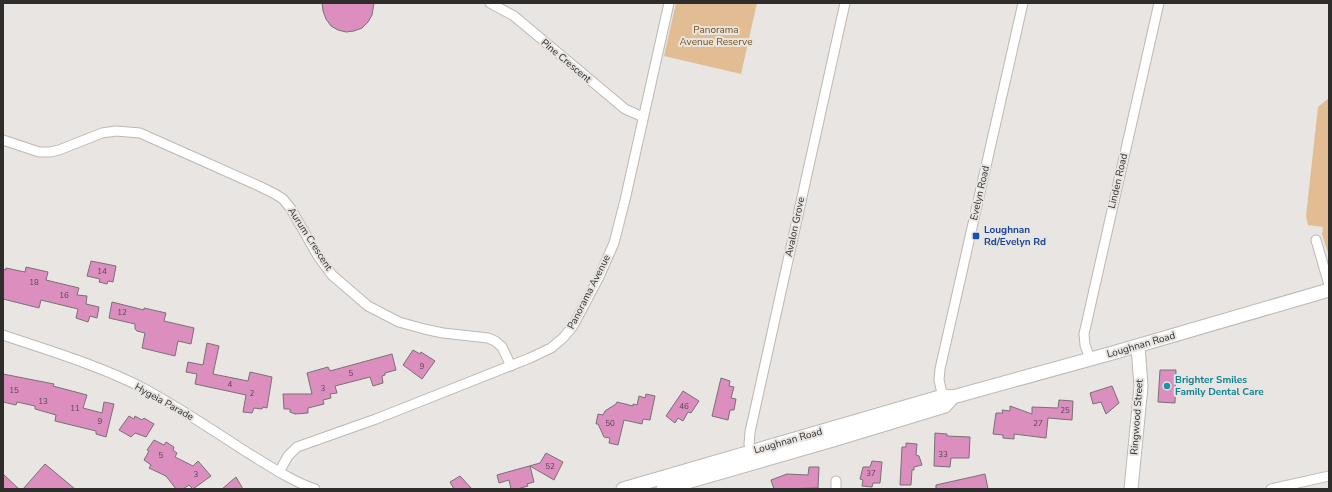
<svg xmlns="http://www.w3.org/2000/svg" width="1332" height="492" font-family="'Nunito Sans',sans-serif">
<style>
.green{fill:#e2bd94}
.building{fill:#dc8ebf;stroke:#757274}
.lines{fill:none;stroke-linecap:round;stroke-linejoin:round}
.street-casing{stroke:#bbb8b5;stroke-width:11}
.secondary-casing{stroke:#bbb8b5;stroke-width:15}
.street{stroke:#fff;stroke-width:9}
.secondary{stroke:#fff;stroke-width:13}
.transit-dot{fill:#1a4fb4;stroke:#e8e5e2;stroke-width:1.5}
.culture-dot{fill:#0f9aa8;stroke:#e8e5e2;stroke-width:1.5}
.labels{text-anchor:middle;dominant-baseline:central;stroke-width:4;stroke-linejoin:round;paint-order:stroke}
.number-label{font-size:8px;fill:#5a4551}
.park-label{font-size:10px;fill:#754d18;stroke:#e8e5e2}
.street-label{font-size:10px;fill:#2e2d2c;stroke:#e8e5e2}
.transit-label{font-size:10px;font-weight:bold;fill:#164399;stroke:#e8e5e2;text-anchor:start}
.culture-label{font-size:10px;font-weight:bold;fill:#0d838f;stroke:#e8e5e2;text-anchor:start}
</style>
<rect width="100%" height="100%" fill="#e8e5e2"/>
<g class="green">
<path d="M 676,3 L 757,3 L 741,74 L 664,56 Z"/>
<path d="M 1329,98 L 1329,256 L 1322,234 L 1323,227 L 1308,225 L 1306,216 L 1318,107 Z"/>
</g>
<g class="building">
<path d="M 322,3 L 374,3 L 372,15 L 368,22 L 362,28 L 354,31 L 346,32 L 338,30 L 331,26 L 326,19 L 323,11 Z"/>
<path d="M 91,261 L 116,266 L 113,282 L 108,281 L 107,284 L 99,282 L 100,279 L 87,276 Z"/>
<path d="M 26,267 L 48,272 L 46,280 L 79,288 L 77,295 L 87,296 L 86,304 L 99,307 L 97,318 L 90,316 L 88,322 L 76,318 L 78,309 L 41,300 L 39,308 L 3,299 L 3,269 L 6,270 L 6,268 L 25,272 Z"/>
<path d="M 112,302 L 144,310 L 144,308 L 166,313 L 164,321 L 194,328 L 191,344 L 178,341 L 175,356 L 142,348 L 145,333 L 137,331 L 135,329 L 135,324 L 109,318 Z"/>
<path d="M 207,343 L 219,346 L 213,374 L 248,381 L 250,372 L 272,377 L 267,408 L 263,407 L 262,409 L 254,408 L 252,413 L 243,412 L 246,395 L 195,384 L 197,374 L 186,372 L 188,362 L 203,365 Z"/>
<path d="M 413,350 L 420,354 L 421,352 L 435,361 L 422,379 L 403,365 Z"/>
<path d="M 392,354 L 396,370 L 385,373 L 385,375 L 382,376 L 383,383 L 373,386 L 370,377 L 335,386 L 337,393 L 330,394 L 331,398 L 323,400 L 324,404 L 308,408 L 308,413 L 295,414 L 290,412 L 290,409 L 284,409 L 283,394 L 312,394 L 307,373 L 328,367 L 330,371 Z"/>
<path d="M 1160,370 L 1176,370 L 1175,403 L 1158,402 Z"/>
<path d="M 3,374 L 54,384 L 53,386 L 87,395 L 83,408 L 102,413 L 104,402 L 114,404 L 106,437 L 96,434 L 96,431 L 55,421 L 56,415 L 35,409 L 35,406 L 17,402 L 16,405 L 3,402 Z"/>
<path d="M 721,378 L 730,381 L 729,386 L 734,387 L 731,398 L 736,399 L 734,410 L 730,410 L 728,420 L 712,416 Z"/>
<path d="M 1112,386 L 1119,403 L 1106,414 L 1101,402 L 1093,404 L 1090,393 Z"/>
<path d="M 683,391 L 699,401 L 691,413 L 688,412 L 683,421 L 678,418 L 675,423 L 666,416 Z"/>
<path d="M 646,394 L 655,396 L 650,420 L 643,419 L 642,424 L 624,420 L 618,445 L 609,443 L 610,438 L 604,437 L 598,424 L 596,424 L 598,414 L 603,415 L 605,411 L 616,404 L 617,402 L 633,406 L 633,404 L 637,405 L 639,396 L 645,398 Z"/>
<path d="M 1059,400 L 1073,401 L 1072,420 L 1048,418 L 1046,438 L 1014,434 L 1014,439 L 1003,438 L 1003,435 L 993,434 L 996,413 L 1003,413 L 1002,410 L 1010,411 L 1010,406 L 1032,414 L 1032,407 L 1058,408 Z"/>
<path d="M 129,416 L 134,419 L 135,416 L 142,420 L 144,418 L 154,424 L 146,437 L 135,433 L 131,437 L 119,430 Z"/>
<path d="M 935,433 L 947,434 L 947,436 L 970,437 L 969,458 L 951,458 L 950,467 L 934,466 Z"/>
<path d="M 154,440 L 164,445 L 166,442 L 174,447 L 173,450 L 177,453 L 175,457 L 193,466 L 198,461 L 211,476 L 193,489 L 189,485 L 183,489 L 176,489 L 166,476 L 149,468 L 151,465 L 144,460 L 149,451 L 147,450 Z"/>
<path d="M 906,443 L 917,444 L 916,455 L 919,456 L 922,465 L 914,467 L 914,470 L 912,470 L 911,485 L 900,485 L 902,447 L 906,447 Z"/>
<path d="M 546,453 L 563,462 L 554,480 L 530,466 L 534,482 L 527,484 L 528,486 L 517,489 L 511,489 L 509,480 L 499,483 L 497,475 L 540,463 Z"/>
<path d="M 872,461 L 882,462 L 880,483 L 873,483 L 872,487 L 862,486 L 863,480 L 860,479 L 863,467 L 870,467 Z"/>
<path d="M 45,464 L 75,489 L 23,489 Z"/>
<path d="M 809,467 L 819,467 L 818,488 L 774,489 L 771,480 L 787,474 L 808,475 Z"/>
<path d="M 3,474 L 19,489 L 3,489 Z"/>
<path d="M 985,474 L 988,489 L 936,489 L 936,485 Z"/>
<path d="M 460,476 L 472,489 L 454,489 L 450,482 Z"/>
<path d="M 236,477 L 243,489 L 222,489 Z"/>
</g>
<g class="lines">
<g class="street-casing">
<g id="street">
<path d="M 490,3 L 514,16 L 625,109 L 643,117"/>
<path d="M 3,140 L 39,152 L 50,152 L 59,150 L 102,133 L 116,131 L 140,133 L 259,186 L 275,194 L 283,199 L 291,209 L 318,256 L 332,275 L 368,306 L 399,322 L 424,329 L 443,333 L 488,338 L 495,341 L 502,347 L 511,366"/>
<path d="M 1316,240 L 1329,285"/>
<path d="M 3,335 C 50,351 101,366 145,389 C 180,408 214,431 248,453 C 270,466 291,481 315,489"/>
<path d="M 1090,359 L 1085,345 L 1084,334 L 1159,3"/>
<path d="M 944,402 L 939,380 L 940,369 L 1023,3"/>
<path d="M 751,451 L 749,444 L 750,432 L 845,3"/>
<path d="M 279,472 L 288,456 L 297,447 L 376,419 L 530,358 L 551,348 L 563,338 L 573,326 L 599,277 L 614,243 L 625,200 L 669,3"/>
<path d="M 836,489 L 836,481"/>
<path d="M 1271,489 L 1329,476"/>
</g>
</g>
<g class="secondary-casing">
<g id="secondary">
<path d="M 623,489 L 943,396 L 953,397 L 1116,352 L 1329,290"/>
<path d="M 663,489 L 833,440 L 945,406 L 953,397"/>
<path d="M 1131,489 L 1141,386 L 1138,346"/>
</g>
</g>
<use href="#street" class="street"/>
<use href="#secondary" class="secondary"/>
</g>
<rect class="transit-dot" x="972" y="232" width="8" height="8" rx="2"/>
<circle class="culture-dot" cx="1167" cy="386" r="4"/>
<g class="labels">
<g class="number-label">
<text x="102" y="271">14</text>
<text x="34" y="282">18</text>
<text x="64" y="295">16</text>
<text x="122" y="312">12</text>
<text x="422" y="366">9</text>
<text x="351" y="373">5</text>
<text x="230" y="384">4</text>
<text x="323" y="388">3</text>
<text x="14" y="390">15</text>
<text x="252" y="393">2</text>
<text x="43" y="401">13</text>
<text x="684" y="406">46</text>
<text x="75" y="408">11</text>
<text x="1065" y="410">25</text>
<text x="100" y="421">9</text>
<text x="610" y="423">50</text>
<text x="1038" y="423">27</text>
<text x="943" y="454">33</text>
<text x="161" y="455">5</text>
<text x="550" y="466">52</text>
<text x="871" y="473">37</text>
<text x="196" y="474">3</text>
</g>
<g class="park-label">
<text x="716" y="30">Panorama<tspan x="716" dy="12">Avenue Reserve</tspan></text>
</g>
<g class="street-label">
<text transform="translate(566 61) rotate(40)">Pine Crescent</text>
<text transform="translate(1118 181) rotate(-77)">Linden Road</text>
<text transform="translate(980 193) rotate(-77)">Evelyn Road</text>
<text transform="translate(795 227) rotate(-78)">Avalon Grove</text>
<text transform="translate(310 239) rotate(57)">Aurum Crescent</text>
<text transform="translate(589 292) rotate(-63)">Panorama Avenue</text>
<text transform="translate(1141 345) rotate(-16)">Loughnan Road</text>
<text transform="translate(164 402) rotate(29)">Hygeia Parade</text>
<text transform="translate(1137 417) rotate(-86)">Ringwood Street</text>
<text transform="translate(788 441) rotate(-16)">Loughnan Road</text>
</g>
<g class="transit-label">
<text x="984" y="230">Loughnan<tspan x="984" dy="12">Rd/Evelyn Rd</tspan></text>
</g>
<g class="culture-label">
<text x="1175" y="380">Brighter Smiles<tspan x="1175" dy="12">Family Dental Care</tspan></text>
</g>
</g>
<rect width="1332" height="492" fill="none" stroke="#2e2d2c" stroke-width="8"/>
</svg>
